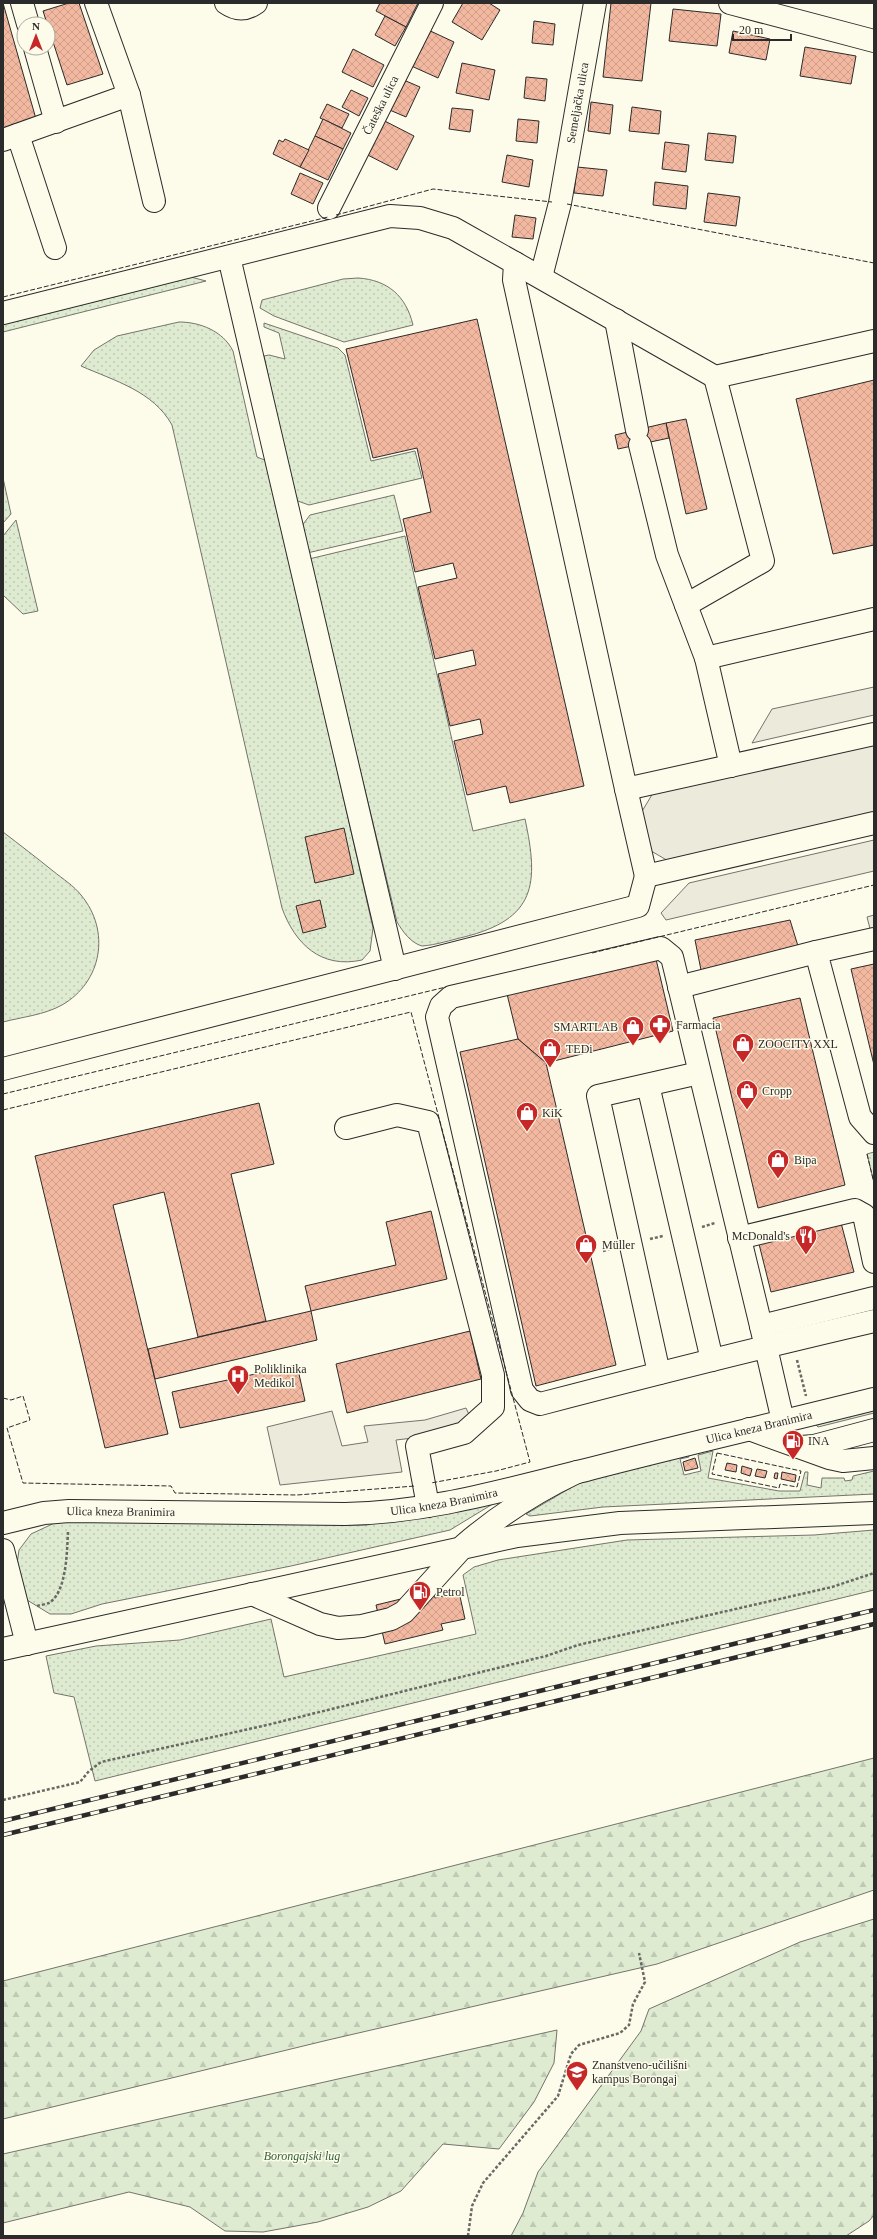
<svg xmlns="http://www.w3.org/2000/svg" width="877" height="2239" font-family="'Times New Roman',serif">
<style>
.grass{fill:url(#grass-dots);stroke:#74746e}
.forest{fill:url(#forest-firs);stroke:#74746e}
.parking{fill:#eceadb;stroke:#74746e}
.building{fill:url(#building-cross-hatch);stroke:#2b2b2b}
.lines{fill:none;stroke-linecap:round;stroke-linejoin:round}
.minor-casing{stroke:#2b2b2b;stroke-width:24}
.major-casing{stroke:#2b2b2b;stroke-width:24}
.path{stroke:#6a6964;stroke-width:2.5;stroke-dasharray:3 2;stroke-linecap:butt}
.minor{stroke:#fdfbea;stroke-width:22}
.major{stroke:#fdfbea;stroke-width:22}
.rail-casing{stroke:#2b2b2b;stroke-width:4.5}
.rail{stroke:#fdfbea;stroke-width:3;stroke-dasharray:9;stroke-linecap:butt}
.fence{stroke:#2b2b2b;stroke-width:1;stroke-dasharray:5 2;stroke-linecap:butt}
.labels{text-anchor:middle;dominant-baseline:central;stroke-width:3;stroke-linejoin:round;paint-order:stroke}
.street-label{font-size:12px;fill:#2b2b2b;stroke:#fdfbea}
.poi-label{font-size:12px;fill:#2b2b2b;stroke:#fdfbea;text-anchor:start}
.park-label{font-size:12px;font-style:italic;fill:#34623c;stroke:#fdfbea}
</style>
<defs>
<pattern id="grass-dots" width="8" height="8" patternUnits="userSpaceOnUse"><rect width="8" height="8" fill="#deebd1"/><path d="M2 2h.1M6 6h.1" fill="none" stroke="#bfcab4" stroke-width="1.8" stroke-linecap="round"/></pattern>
<pattern id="forest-firs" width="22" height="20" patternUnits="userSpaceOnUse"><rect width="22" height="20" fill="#deebd1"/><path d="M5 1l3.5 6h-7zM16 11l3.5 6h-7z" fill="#bfcab4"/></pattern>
<pattern id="building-cross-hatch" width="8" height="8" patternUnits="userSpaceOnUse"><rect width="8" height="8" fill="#f2b8a0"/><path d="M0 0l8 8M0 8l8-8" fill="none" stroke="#d09e8a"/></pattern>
</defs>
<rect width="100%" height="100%" fill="#fdfbea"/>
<g class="grass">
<path d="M 187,276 L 206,281 L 3,332 L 3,323 Z"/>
<path d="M 358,278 C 388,280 406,296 413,325 L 344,342 L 274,316 L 260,308 L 262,300 L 343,279 Z"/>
<path d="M 179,322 C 200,322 223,331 233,351 L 257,457 L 267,461 L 373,928 L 370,951 L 362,960 C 321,969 295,944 282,908 L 172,425 C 153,391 115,381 81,366 L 94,350 L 117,336 Z"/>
<path d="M 264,323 L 338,348 L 345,355 L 371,461 L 415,451 L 422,478 L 309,505 L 295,500 L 264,356 L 269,355 L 285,359 L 279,333 L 264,327 Z"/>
<path d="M 3,478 L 11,514 L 3,523 Z"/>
<path d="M 394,495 L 403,531 L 307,553 L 301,527 L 310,515 Z"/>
<path d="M 16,520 L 38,611 L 23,614 L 3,595 L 3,536 Z"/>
<path d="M 405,536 L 473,831 L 525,819 C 539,884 536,919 464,937 C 451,940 436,945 422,946 C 411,943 403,932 397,922 L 309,559 Z"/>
<path d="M 3,832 C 20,845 37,858 53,871 C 63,879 74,886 81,895 C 111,931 102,982 62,1005 C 44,1015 22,1017 3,1022 Z"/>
<path d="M 874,1152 L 874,1183 L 867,1154 Z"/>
<path d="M 874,1409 L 874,1413 L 818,1427 L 816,1425 Z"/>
<path d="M 713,1451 L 708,1478 L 779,1491 L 800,1491 L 805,1472 L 808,1472 L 807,1485 L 821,1488 L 822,1478 L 844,1478 L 845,1481 L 852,1480 L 853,1476 L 874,1471 L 874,1494 L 603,1507 L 530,1516 L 526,1514 L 584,1480 L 688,1454 L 689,1457 L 680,1459 L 684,1475 L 701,1471 L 698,1455 Z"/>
<path d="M 496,1502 L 450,1530 L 291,1566 L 102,1604 L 71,1614 L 50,1614 L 27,1600 L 20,1587 L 16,1571 L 19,1550 L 31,1534 L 61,1520 Z"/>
<path d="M 874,1530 L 874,1590 L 95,1781 L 74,1697 L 54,1693 L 46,1656 L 96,1646 L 180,1640 L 271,1619 L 284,1677 L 476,1634 L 463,1575 L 474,1567 L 498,1560 L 627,1540 L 814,1535 Z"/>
</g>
<g class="forest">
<path d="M 874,1758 L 874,1890 L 657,1964 L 328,2040 L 3,2119 L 3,1981 Z"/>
<path d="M 874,1919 L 874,2215 L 869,2221 L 846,2236 L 511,2236 L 523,2213 L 538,2172 L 641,2031 L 649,2009 L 800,1942 Z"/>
<path d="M 557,2030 L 554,2063 L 534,2102 L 499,2149 L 443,2144 L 401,2191 L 368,2207 L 318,2222 L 263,2232 L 225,2231 L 190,2207 L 129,2192 L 3,2223 L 3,2154 Z"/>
</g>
<g class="parking">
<path d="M 874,687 L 874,715 L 752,743 L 772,709 Z"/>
<path d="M 874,743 L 874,814 L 670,862 L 646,848 L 641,813 L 653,793 Z"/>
<path d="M 874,840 L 874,871 L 666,920 L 661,913 L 689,883 Z"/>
<path d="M 874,915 L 874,944 L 867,917 Z"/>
<path d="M 466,1408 L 472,1421 L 430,1436 L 396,1440 L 402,1472 L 280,1485 L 267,1427 L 332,1411 L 342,1446 L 368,1442 L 364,1426 L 425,1420 Z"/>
</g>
<g class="building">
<path d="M 3,3 L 36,119 L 3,128 Z"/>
<path d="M 69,3 L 79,3 L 103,74 L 67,85 L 43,11 Z"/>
<path d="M 380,3 L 418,3 L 406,27 L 376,11 Z"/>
<path d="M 463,3 L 489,3 L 500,10 L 482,40 L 452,22 Z"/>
<path d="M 611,3 L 651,3 L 642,81 L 603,77 Z"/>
<path d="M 673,9 L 721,14 L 717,46 L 669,41 Z"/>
<path d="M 385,16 L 406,27 L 395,46 L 375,35 Z"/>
<path d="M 534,21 L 555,24 L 553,45 L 532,43 Z"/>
<path d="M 424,28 L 454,42 L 438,78 L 407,64 Z"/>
<path d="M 733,31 L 770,39 L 766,60 L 729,53 Z"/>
<path d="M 805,47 L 856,56 L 851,84 L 800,76 Z"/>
<path d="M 353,49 L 384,65 L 373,87 L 342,72 Z"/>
<path d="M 462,63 L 495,70 L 489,100 L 456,93 Z"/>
<path d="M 526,77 L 547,79 L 545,101 L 524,98 Z"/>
<path d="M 399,78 L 420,87 L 406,117 L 385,108 Z"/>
<path d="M 351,90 L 368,98 L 359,116 L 342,107 Z"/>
<path d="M 591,102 L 613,105 L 610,134 L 588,131 Z"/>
<path d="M 327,104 L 349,114 L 342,128 L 320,118 Z"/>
<path d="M 632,107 L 661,111 L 659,134 L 629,131 Z"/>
<path d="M 452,108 L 473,110 L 470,132 L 449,129 Z"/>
<path d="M 377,117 L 414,136 L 397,170 L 360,151 Z"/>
<path d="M 323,119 L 351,133 L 343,149 L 315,136 Z"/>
<path d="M 518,119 L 539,121 L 537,143 L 516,141 Z"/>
<path d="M 708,133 L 736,136 L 733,163 L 705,160 Z"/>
<path d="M 315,136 L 343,149 L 328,180 L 300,167 Z"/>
<path d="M 285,139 L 309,150 L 300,167 L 273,154 L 279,140 L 283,142 Z"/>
<path d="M 665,142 L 689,145 L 686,172 L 662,169 Z"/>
<path d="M 507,155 L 533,160 L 529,187 L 502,182 Z"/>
<path d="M 577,167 L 607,170 L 603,196 L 574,193 Z"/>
<path d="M 300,173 L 323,183 L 313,204 L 291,194 Z"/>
<path d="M 655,182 L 688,186 L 686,209 L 653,205 Z"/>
<path d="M 708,193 L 740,197 L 736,226 L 704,222 Z"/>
<path d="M 515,215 L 536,218 L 533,239 L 512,237 Z"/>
<path d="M 477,319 L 584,786 L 510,803 L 506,786 L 467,795 L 454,741 L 483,734 L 480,719 L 450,726 L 438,674 L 476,665 L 473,650 L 435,659 L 418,587 L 457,578 L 453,563 L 415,572 L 403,519 L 431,512 L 417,448 L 373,458 L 346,349 Z"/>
<path d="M 874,380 L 874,545 L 833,554 L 796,399 Z"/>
<path d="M 686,419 L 707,509 L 686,514 L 666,423 Z"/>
<path d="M 666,423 L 669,438 L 618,449 L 615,435 Z"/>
<path d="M 344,828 L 354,874 L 315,883 L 305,837 Z"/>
<path d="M 320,900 L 326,927 L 303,933 L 296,906 Z"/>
<path d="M 790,920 L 798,946 L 701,970 L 695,940 Z"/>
<path d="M 655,955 L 673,1031 L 546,1063 L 518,1039 L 506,990 Z"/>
<path d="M 874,964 L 874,1065 L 851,969 Z"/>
<path d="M 800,998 L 845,1185 L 758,1208 L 713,1018 Z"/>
<path d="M 518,1039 L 546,1063 L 616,1365 L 536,1386 L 460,1052 Z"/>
<path d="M 259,1103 L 274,1164 L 231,1174 L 266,1321 L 198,1337 L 164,1192 L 113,1205 L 168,1434 L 105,1448 L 35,1156 Z"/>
<path d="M 431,1211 L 447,1279 L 311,1311 L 305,1286 L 396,1265 L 386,1222 Z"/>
<path d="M 840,1219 L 854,1272 L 771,1292 L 758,1240 Z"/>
<path d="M 311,1311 L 317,1340 L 155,1379 L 148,1349 Z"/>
<path d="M 470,1331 L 481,1379 L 347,1413 L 336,1364 Z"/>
<path d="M 297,1365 L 305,1401 L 180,1428 L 172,1392 Z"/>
<path d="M 695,1458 L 698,1468 L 685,1471 L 683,1462 Z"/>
<path d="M 727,1463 L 737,1465 L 736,1472 L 725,1470 Z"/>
<path d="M 742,1466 L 752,1469 L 750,1476 L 741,1473 Z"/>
<path d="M 757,1469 L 767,1471 L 765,1478 L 755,1476 Z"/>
<path d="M 782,1472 L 796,1475 L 795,1482 L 781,1479 Z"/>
<path d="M 775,1473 L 778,1473 L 777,1479 L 774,1478 Z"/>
<path d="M 434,1591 L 435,1598 L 459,1592 L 465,1619 L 441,1624 L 443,1630 L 385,1644 L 376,1605 Z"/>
</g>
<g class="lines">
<g class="minor-casing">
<g id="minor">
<path d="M 22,3 L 28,24"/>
<path d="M 226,3 C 236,10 246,10 256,3"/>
<path d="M 730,3 L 874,41"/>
<path d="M 35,48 L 56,122"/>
<path d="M 129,95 L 154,201"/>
<path d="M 18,135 L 55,248"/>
<path d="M 3,140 L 129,95 L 96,3"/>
<path id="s1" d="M 329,208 L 432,3"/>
<path d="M 229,257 L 395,969"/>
<path d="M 515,263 L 715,377 L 874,341"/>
<path id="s2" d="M 541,277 L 560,203 L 595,3"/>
<path d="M 3,313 L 390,216 L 420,218 L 453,228 L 515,263 L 514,280 L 626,789 L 874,734"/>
<path d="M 616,320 L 637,430"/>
<path d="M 640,445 L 667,555 L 706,658"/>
<path d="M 686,605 L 763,561 L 715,377"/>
<path d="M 731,766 L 706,658 L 874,619"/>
<path d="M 626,789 L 646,876 L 874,823"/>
<path d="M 874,939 L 816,952 L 860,1117 L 874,1133"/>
<path d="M 679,987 L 816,952"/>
<path d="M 3,1069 L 638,906 L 646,876"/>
<path d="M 648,1085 L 712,1360"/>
<path d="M 346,1128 L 397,1115 L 428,1122 L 493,1375 L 493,1407 L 464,1433 L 417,1446 L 428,1506"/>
<path d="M 739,1238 L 855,1210 L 864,1215 L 874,1262"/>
<path d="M 761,1326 L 874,1298"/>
<path d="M 659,1373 L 598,1096 L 699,1073"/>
<path d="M 783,1421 L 761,1326 L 672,957 L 661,948 L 451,997 L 441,1006 L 437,1017 L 522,1390 L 530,1400 L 540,1404 C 651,1375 762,1347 874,1321"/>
<path d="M 749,1429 L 829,1458 L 843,1461 L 874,1458"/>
<path d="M 801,1447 L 814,1446 L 874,1430"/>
<path id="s3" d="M 3,1523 L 44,1513 L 69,1511 L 345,1514 C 427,1513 507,1489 586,1470 C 682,1445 778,1423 874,1399"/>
<path d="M 252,1594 L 320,1624 L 338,1628 L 362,1626 L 391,1619 L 404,1612 L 462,1548"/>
</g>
</g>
<g class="major-casing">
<g id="major">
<path d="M 464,1545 C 499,1515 535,1492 577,1472"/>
<path d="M 3,1550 L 27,1644"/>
<path d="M 3,1649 L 517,1536 L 620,1523 L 874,1513"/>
</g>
</g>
<g class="path">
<path d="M 702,1227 L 715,1223"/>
<path d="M 650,1239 L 663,1236"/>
<path d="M 603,1251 L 610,1249"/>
<path d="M 797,1360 L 806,1396"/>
<path d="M 37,1606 C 41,1605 46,1604 49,1603 C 67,1592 67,1550 68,1531"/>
<path d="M 3,1800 L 80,1782 L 89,1771 L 101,1762 L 267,1725 L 546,1656 L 578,1645 L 832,1587 L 874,1573"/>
<path d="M 468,2236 L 472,2206 L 483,2183 L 558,2096 L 571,2054 L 579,2045 L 620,2033 L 629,2025 L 633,2004 L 645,1982 L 639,1953"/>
</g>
<use href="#minor" class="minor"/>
<use href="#major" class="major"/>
<g class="rail-casing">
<g id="rail">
<path d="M 3,1821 L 874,1610"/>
<path d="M 3,1835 L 874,1624"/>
</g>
</g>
<use href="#rail" class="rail"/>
<g class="fence">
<path d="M 567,204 L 874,263"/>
<path d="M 336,215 L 433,189 L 552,202"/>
<path d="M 3,297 L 328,217"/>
<path d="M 592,953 L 874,885"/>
<path d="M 3,1094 L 446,987"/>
<path d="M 3,1110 L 411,1012 L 530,1462 L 496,1471 L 431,1483"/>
<path d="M 867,1154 L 874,1183"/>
<path d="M 3,1398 L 11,1400 L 23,1396 L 30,1420 L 7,1428 L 23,1483 L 171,1486 L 175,1493 L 297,1495 L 415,1486"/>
<path d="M 717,1453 L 801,1471 L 797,1487 L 780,1484 L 779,1488 L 712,1474 Z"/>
</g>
</g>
<defs>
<g id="pharmacy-pin" transform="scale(1.15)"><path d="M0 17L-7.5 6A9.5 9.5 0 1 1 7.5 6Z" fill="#c62828" stroke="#fdfbea"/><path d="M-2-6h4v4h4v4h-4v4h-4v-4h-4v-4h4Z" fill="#fff"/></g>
<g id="shop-pin" transform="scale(1.15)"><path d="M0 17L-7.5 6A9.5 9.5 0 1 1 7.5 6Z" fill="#c62828" stroke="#fdfbea"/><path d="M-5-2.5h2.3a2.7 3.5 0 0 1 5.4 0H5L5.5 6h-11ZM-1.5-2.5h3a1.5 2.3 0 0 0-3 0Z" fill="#fff"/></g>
<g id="restaurant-pin" transform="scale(1.15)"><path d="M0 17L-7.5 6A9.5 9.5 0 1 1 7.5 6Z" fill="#c62828" stroke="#fdfbea"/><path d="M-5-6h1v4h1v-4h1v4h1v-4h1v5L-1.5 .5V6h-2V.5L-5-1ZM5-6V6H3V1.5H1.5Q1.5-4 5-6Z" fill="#fff"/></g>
<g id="hospital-pin" transform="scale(1.15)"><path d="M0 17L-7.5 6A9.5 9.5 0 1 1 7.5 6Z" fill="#c62828" stroke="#fdfbea"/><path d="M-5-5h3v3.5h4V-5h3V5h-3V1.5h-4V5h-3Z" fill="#fff"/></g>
<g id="fuel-pin" transform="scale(1.15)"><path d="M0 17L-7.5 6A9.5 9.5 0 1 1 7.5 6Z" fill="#c62828" stroke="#fdfbea"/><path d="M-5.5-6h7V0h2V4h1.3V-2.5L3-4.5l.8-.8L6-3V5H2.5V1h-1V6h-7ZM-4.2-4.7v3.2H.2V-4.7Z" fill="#fff"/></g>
<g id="university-pin" transform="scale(1.15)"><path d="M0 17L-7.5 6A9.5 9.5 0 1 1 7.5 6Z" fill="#c62828" stroke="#fdfbea"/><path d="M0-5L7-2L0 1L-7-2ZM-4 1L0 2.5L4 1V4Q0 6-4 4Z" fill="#fff"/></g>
</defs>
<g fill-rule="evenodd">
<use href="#pharmacy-pin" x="660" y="1025"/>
<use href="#shop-pin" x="633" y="1027"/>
<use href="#shop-pin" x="743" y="1044"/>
<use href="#shop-pin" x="550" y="1049"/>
<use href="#shop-pin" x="747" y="1091"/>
<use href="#shop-pin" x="527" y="1113"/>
<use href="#shop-pin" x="778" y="1160"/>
<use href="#restaurant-pin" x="806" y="1236"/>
<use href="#shop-pin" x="586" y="1245"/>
<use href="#hospital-pin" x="238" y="1376"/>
<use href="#fuel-pin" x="793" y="1441"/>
<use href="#fuel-pin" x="420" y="1592"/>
<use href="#university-pin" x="577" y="2072"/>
</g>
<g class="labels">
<g class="street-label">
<text stroke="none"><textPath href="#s2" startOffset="178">Semeljačka ulica</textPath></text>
<text stroke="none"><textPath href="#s1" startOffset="115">Čateška ulica</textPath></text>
<text stroke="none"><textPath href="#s3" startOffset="767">Ulica kneza Branimira</textPath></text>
<text stroke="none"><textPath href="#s3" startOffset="443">Ulica kneza Branimira</textPath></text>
<text stroke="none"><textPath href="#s3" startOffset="119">Ulica kneza Branimira</textPath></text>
</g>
<g class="poi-label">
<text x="676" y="1025">Farmacia</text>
<text x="618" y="1027" text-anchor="end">SMARTLAB</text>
<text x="758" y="1044">ZOOCITY XXL</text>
<text x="566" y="1049">TEDi</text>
<text x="762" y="1091">Cropp</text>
<text x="542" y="1113">KiK</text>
<text x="794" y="1160">Bipa</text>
<text x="790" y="1236" text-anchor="end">McDonald's</text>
<text x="602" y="1245">Müller</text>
<text x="254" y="1369">Poliklinika<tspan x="254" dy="14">Medikol</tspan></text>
<text x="808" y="1441">INA</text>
<text x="436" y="1592">Petrol</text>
<text x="592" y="2065">Znanstveno-učilišni<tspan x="592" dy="14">kampus Borongaj</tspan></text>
</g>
<g class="park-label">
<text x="302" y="2156">Borongajski lug</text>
</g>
</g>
<rect width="877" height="2239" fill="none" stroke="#2b2b2b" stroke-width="8"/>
<g transform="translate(36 36)"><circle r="19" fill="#fdfbea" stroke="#a9a89e"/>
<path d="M0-3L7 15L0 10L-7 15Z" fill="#c62828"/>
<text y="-6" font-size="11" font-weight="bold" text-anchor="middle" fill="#2b2b2b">N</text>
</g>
<path d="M733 34v6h58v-6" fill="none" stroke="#2b2b2b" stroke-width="2"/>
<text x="739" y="34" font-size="12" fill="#2b2b2b" stroke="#fdfbea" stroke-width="3" paint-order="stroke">20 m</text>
</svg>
